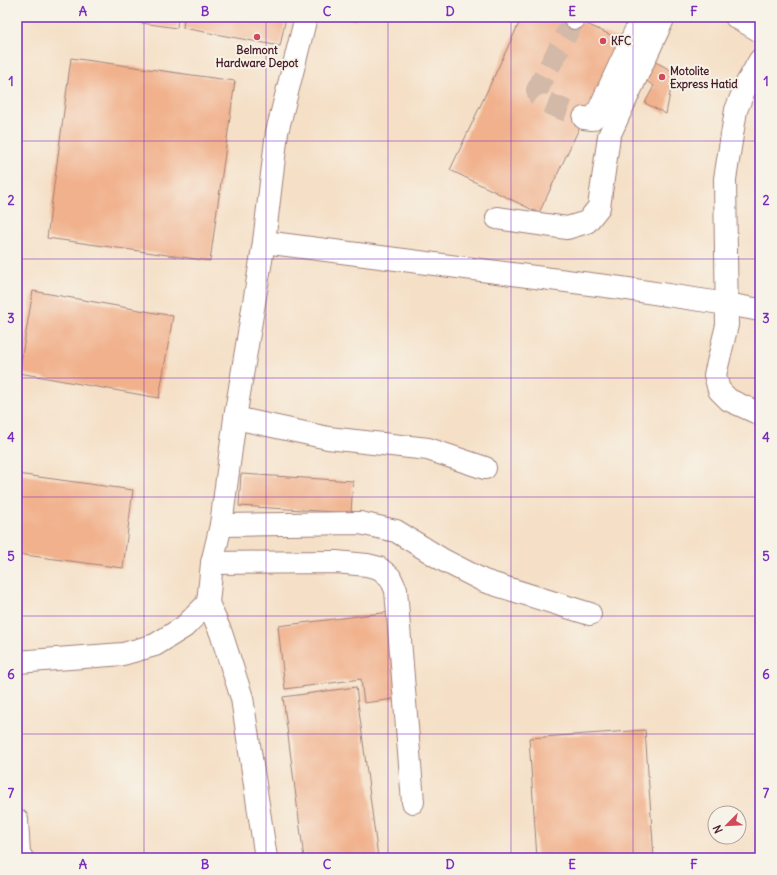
<svg xmlns="http://www.w3.org/2000/svg" width="777" height="875" font-family="Delius,sans-serif">
<style>
.building{fill:#f1b18c}
.lines{fill:none;stroke-linecap:round;stroke-linejoin:round}
.minor-tunnel{stroke:#d3b9a8;stroke-width:22;stroke-dasharray:22 11;stroke-linecap:butt}
.minor-casing{stroke:#a08079;stroke-width:24}
.major-casing{stroke:#a08079;stroke-width:24}
.minor{stroke:#fff;stroke-width:22}
.major{stroke:#fff;stroke-width:22}
.grid{fill:none;stroke:#7b2cbf;stroke-width:1;stroke-opacity:0.55}
.poi-dot{fill:#d1495b;stroke:#f7f3e8;stroke-width:1.5}
.labels{text-anchor:middle;dominant-baseline:central;stroke-width:4;stroke-linejoin:round;paint-order:stroke}
.poi-label{font-size:11px;font-weight:bold;fill:#4a1f2b;stroke:#f7f3e8;text-anchor:start}
.neatline{fill:none;stroke:#7b2cbf;stroke-width:1.5}
.grid-label{font-size:13px;text-anchor:middle;font-weight:bold;fill:#7b2cbf}
</style>
<rect width="100%" height="100%" fill="#f7f3e8"/>
<filter id="ink" filterUnits="userSpaceOnUse"><feTurbulence type="fractalNoise" baseFrequency=".025" numOctaves="2"/><feDisplacementMap in="SourceGraphic" scale="8" xChannelSelector="R" yChannelSelector="G"/><feConvolveMatrix kernelMatrix="1 2 1 2 8 2 1 2 1" color-interpolation-filters="sRGB"/></filter>
<filter id="wash" filterUnits="userSpaceOnUse"><feTurbulence type="fractalNoise" baseFrequency=".012" numOctaves="4" result="noise"/><feDisplacementMap in="SourceGraphic" scale="16" xChannelSelector="R" yChannelSelector="G"/><feGaussianBlur stdDeviation="0.9" result="paint"/><feColorMatrix in="noise" values="0 0 0 0 0 0 0 0 0 0 0 0 0 0 0 0 0 1.4 0 .05"/><feComposite in="paint" operator="in"/></filter>
<g filter="url(#wash)">
<rect width="100%" height="100%" fill="#f5e0c7"/>
<g id="blocks">
<g class="building">
<path d="M 101,17 L 178,17 L 177,28 Z"/>
<path d="M 184,17 L 286,17 L 280,46 L 183,28 Z"/>
<path d="M 341,17 L 357,17 L 356,21 Z"/>
<path d="M 522,17 L 572,17 L 621,40 L 539,213 L 450,170 Z"/>
<path d="M 71,58 L 235,81 L 210,261 L 47,238 Z"/>
<path d="M 652,60 L 674,72 L 666,114 L 645,103 L 654,86 L 642,78 Z"/>
<path d="M 33,291 L 173,316 L 159,398 L 19,373 Z"/>
<path d="M 17,474 L 133,490 L 123,568 L 17,554 Z"/>
<path d="M 241,474 L 353,481 L 351,513 L 239,506 Z"/>
<path d="M 390,612 L 402,698 L 364,703 L 361,679 L 285,689 L 278,626 Z"/>
<path d="M 356,687 L 378,858 L 304,858 L 283,697 Z"/>
<path d="M 645,730 L 654,858 L 537,858 L 529,738 Z"/>
<path d="M 145,854 L 145,858 L 119,858 L 119,857 Z"/>
</g>
</g>
</g>
<g filter="url(#ink)">
<use href="#blocks" fill-opacity="0" stroke="#a08079" stroke-width="1"/>
<g class="lines">
<path class="minor-tunnel" d="M 575,18 L 537,90 L 539,96 L 545,102 L 584,118"/>
<g class="minor-casing">
<g id="minor">
<path d="M 575,18 L 575,17"/>
<path d="M 760,60 L 747,83 L 736,110 L 725,179 L 727,325 L 715,375 L 719,390 L 729,400 L 760,414"/>
<path d="M 584,118 L 592,119 L 596,116 L 642,17"/>
<path d="M 497,218 L 567,228 L 587,222 L 599,207 L 609,136 L 664,17"/>
<path d="M 264,242 L 621,288 L 727,304 L 760,310"/>
<path d="M 235,418 L 328,438 L 428,449 L 485,468"/>
<path d="M 221,525 L 360,523 L 396,531 L 443,560 L 484,581 L 590,614"/>
<path d="M 212,563 L 336,562 L 367,565 L 379,568 L 390,577 L 396,590 L 413,802"/>
<path d="M 17,662 L 123,654 L 155,645 L 184,627 L 208,603"/>
<path d="M 17,820 L 19,854 L 22,858"/>
<path d="M 266,858 L 242,698 L 221,633 L 208,603 L 212,563 L 221,525 L 235,418 L 264,242 L 277,132 L 306,17"/>
</g>
</g>
<g class="major-casing">
<path id="major" d="M 736,17 L 760,31"/>
</g>
<use href="#minor" class="minor"/>
<use href="#major" class="major"/>
</g>
</g>
<path class="grid" d="M 144,17 L 144,858M 266,17 L 266,858M 388,17 L 388,858M 511,17 L 511,858M 633,17 L 633,858M 17,141 L 760,141M 17,259 L 760,259M 17,378 L 760,378M 17,497 L 760,497M 17,616 L 760,616M 17,734 L 760,734"/>
<g class="poi-dot">
<circle cx="257" cy="37" r="4"/>
<circle cx="603" cy="41" r="4"/>
<circle cx="662" cy="77" r="4"/>
</g>
<g class="labels">
<g class="poi-label">
<text x="611" y="41">KFC</text>
<text x="257" y="50" text-anchor="middle">Belmont<tspan x="257" dy="13">Hardware Depot</tspan></text>
<text x="670" y="71">Motolite<tspan x="670" dy="13">Express Hatid</tspan></text>
</g>
</g>
<rect width="777" height="875" fill="none" stroke="#f7f3e8" stroke-width="44"/>
<g transform="translate(727 825) rotate(246)"><circle r="19" fill="#f7f3e8" stroke="#b29e9c"/>
<path d="M0-3L7 15L0 10L-7 15Z" fill="#d1495b"/>
<text y="-6" font-size="11" font-weight="bold" text-anchor="middle" fill="#4a1f2b">N</text>
</g>
<rect x="22" y="22" width="733" height="831" class="neatline"/>
<g class="grid-label">
<text x="83" y="16">A</text>
<text x="205" y="16">B</text>
<text x="327" y="16">C</text>
<text x="450" y="16">D</text>
<text x="572" y="16">E</text>
<text x="694" y="16">F</text>
<text x="11" y="86">1</text>
<text x="766" y="86">1</text>
<text x="11" y="205">2</text>
<text x="766" y="205">2</text>
<text x="11" y="323">3</text>
<text x="766" y="323">3</text>
<text x="11" y="442">4</text>
<text x="766" y="442">4</text>
<text x="11" y="561">5</text>
<text x="766" y="561">5</text>
<text x="11" y="679">6</text>
<text x="766" y="679">6</text>
<text x="11" y="798">7</text>
<text x="766" y="798">7</text>
<text x="83" y="869">A</text>
<text x="205" y="869">B</text>
<text x="327" y="869">C</text>
<text x="450" y="869">D</text>
<text x="572" y="869">E</text>
<text x="694" y="869">F</text>
</g>
</svg>
